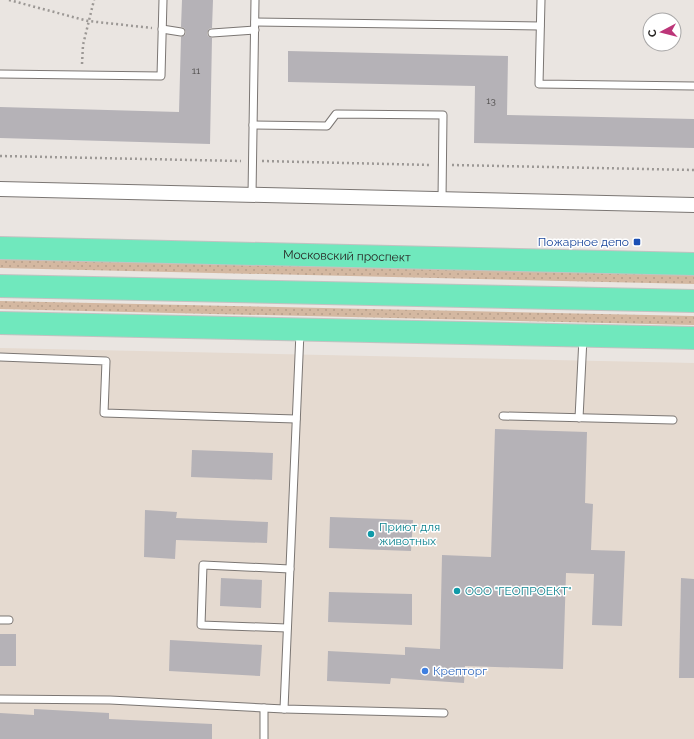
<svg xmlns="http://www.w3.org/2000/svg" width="694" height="739" font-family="Raleway,sans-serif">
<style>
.built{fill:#e5dad0}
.grass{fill:url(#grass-dots)}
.building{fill:#b5b2b7}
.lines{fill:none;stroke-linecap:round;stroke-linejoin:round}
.service-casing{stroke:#7b7673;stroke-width:9}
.minor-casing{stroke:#7b7673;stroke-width:16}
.primary-casing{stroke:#c2c2c1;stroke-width:24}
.path{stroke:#9c9895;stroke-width:2.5;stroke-dasharray:2 3;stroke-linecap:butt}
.service{stroke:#fff;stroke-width:7}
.minor{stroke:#fff;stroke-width:14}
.primary{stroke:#70e8bd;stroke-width:22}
.transit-dot{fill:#1a4fb4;stroke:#fff;stroke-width:1.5}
.culture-dot{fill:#0f9aa8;stroke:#fff;stroke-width:1.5}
.shop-dot{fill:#3f7fe0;stroke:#fff;stroke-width:1.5}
.labels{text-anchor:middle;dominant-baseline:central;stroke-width:3;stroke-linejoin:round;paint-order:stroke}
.number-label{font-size:10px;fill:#4a4847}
.transit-label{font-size:12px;fill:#164399;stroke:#fff;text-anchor:end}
.street-label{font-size:12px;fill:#262422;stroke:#fff}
.culture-label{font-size:12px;fill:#0d838f;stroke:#fff;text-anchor:start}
.shop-label{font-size:12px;fill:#366cbe;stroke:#fff;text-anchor:start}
</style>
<defs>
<pattern id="grass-dots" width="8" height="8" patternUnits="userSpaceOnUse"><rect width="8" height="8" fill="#d4b8a1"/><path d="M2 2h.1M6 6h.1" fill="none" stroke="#b69e8a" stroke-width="1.8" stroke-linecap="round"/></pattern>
</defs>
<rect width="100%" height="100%" fill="#eae5e1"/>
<path class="built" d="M 0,348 L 694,363 L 694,739 L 0,739 Z"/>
<g class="grass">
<path d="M 0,259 L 694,274 L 694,284 L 0,268 Z"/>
<path d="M 0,301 L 694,316 L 694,325 L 0,309 Z"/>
</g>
<g class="building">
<path d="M 182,0 L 213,0 L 212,28 L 209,29 L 207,33 L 208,36 L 212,38 L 210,144 L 0,138 L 0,107 L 179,112 L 181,37 L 185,35 L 186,32 L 184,28 L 181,27 Z"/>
<path d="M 288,51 L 508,56 L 507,115 L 694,119 L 694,148 L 474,143 L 475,86 L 288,82 Z"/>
<path d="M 495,429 L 587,432 L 585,503 L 593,504 L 591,550 L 625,551 L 622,626 L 592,625 L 594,574 L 566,573 L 563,669 L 465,666 L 464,683 L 391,678 L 390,684 L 327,681 L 328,651 L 405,655 L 405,647 L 440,649 L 442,555 L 491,557 Z"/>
<path d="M 192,450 L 273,453 L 272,480 L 191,477 Z"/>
<path d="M 145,510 L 177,512 L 176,518 L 268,522 L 267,543 L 176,540 L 175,559 L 144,557 Z"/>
<path d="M 330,517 L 413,520 L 411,551 L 329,548 Z"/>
<path d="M 221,578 L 262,580 L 261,608 L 220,606 Z"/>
<path d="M 681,578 L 694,579 L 694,678 L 679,678 Z"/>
<path d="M 329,592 L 412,594 L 412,625 L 328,622 Z"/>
<rect x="0" y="634" width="16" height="32"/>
<path d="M 170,640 L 262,645 L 260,676 L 169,671 Z"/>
<path d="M 34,709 L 109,713 L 109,719 L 212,724 L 212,739 L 0,739 L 0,713 L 34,715 Z"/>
</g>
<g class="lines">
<g class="service-casing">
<g id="service">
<path d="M 541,0 L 539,84 L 694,86"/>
<path d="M 255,22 L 540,26"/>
<path d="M 162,29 L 181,32"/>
<path d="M 212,33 L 255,30"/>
<path d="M 0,74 L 161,76 L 163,0"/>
<path d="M 253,125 L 327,126 L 336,114 L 443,115 L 442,199"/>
<path d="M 252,195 L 255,0"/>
<path d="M 0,357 L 106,361 L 104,413 L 296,419"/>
<path d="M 503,416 L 673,420"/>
<path d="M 579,418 L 583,338"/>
<path d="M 0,620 L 9,620"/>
<path d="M 287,628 L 201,625 L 203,565 L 290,569"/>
<path d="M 0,699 L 110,700 L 284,709 L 444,713"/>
<path d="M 284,709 L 300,332"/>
<path d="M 264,739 L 264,708"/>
</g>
</g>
<g class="minor-casing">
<path id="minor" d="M 0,189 L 694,205"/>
</g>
<g class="primary-casing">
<g id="primary">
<path id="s1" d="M 0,248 L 694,264"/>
<path d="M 0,286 L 694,301"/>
<path d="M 0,323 L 694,338"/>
</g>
</g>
<g class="path">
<path d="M 9,0 L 88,21 L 152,28"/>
<path d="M 82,64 L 83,45 L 94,0"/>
<path d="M 0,156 L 241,161"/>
<path d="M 262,161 L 431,165"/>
<path d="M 452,165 L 694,170"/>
</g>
<use href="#service" class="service"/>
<use href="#minor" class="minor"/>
<use href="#primary" class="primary"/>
</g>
<rect class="transit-dot" x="633" y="238" width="8" height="8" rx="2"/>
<g class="culture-dot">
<circle cx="371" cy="534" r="4"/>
<circle cx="457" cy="591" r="4"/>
</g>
<circle class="shop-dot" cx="425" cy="671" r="4"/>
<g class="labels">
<g class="number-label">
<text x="196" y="70">11</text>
<text x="491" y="100">13</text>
</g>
<g class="transit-label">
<text x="629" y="242">Пожарное депо</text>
</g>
<g class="street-label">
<text stroke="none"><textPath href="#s1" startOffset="347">Московский проспект</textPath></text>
</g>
<g class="culture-label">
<text x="379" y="527">Приют для<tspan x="379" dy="14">животных</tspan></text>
<text x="465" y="591">ООО "ГЕОПРОЕКТ"</text>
</g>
<g class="shop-label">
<text x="433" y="671">Крепторг</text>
</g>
</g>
<g transform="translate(662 32) rotate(263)"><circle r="19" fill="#ffffff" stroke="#a8a7a7"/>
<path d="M0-3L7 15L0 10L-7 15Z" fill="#bc3679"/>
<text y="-6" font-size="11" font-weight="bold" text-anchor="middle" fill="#262422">С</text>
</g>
</svg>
